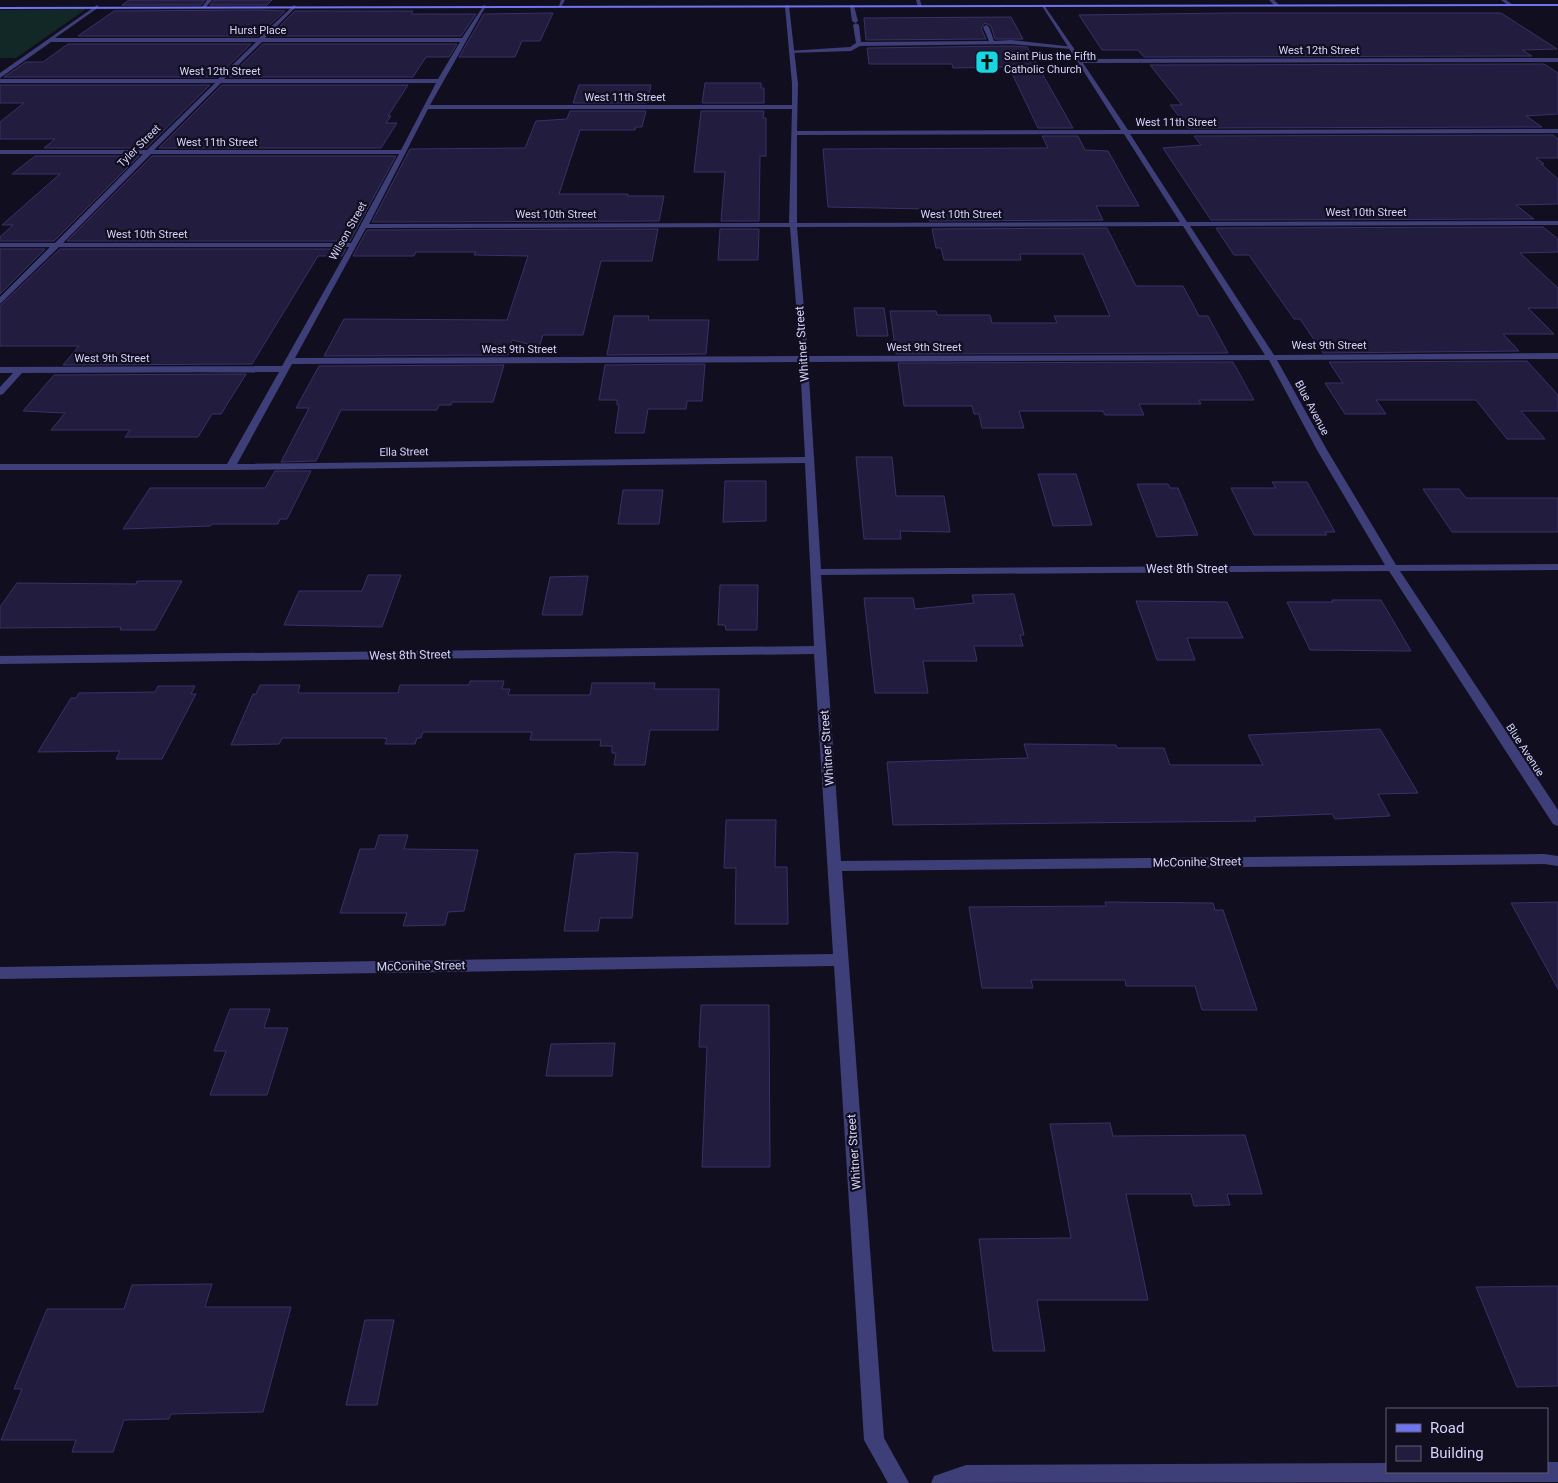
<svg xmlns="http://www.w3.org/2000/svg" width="1558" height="1483" font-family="Roboto,sans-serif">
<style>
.green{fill:#122826}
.building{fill:#221c3e;stroke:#393168}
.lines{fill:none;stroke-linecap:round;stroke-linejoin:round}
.lane{fill:#3e3e79;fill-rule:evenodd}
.street{fill:#3e3e79;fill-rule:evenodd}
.secondary{fill:#7174f1;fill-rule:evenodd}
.labels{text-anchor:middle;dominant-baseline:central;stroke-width:4.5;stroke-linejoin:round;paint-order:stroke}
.far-street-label{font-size:11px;fill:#d4d1fb;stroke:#110f1f}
.far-poi-label{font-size:11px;fill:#d4d1fb;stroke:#110f1f;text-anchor:start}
.street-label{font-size:12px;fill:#d4d1fb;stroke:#110f1f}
</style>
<rect width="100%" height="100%" fill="#110f1f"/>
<path class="green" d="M 86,9 L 16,58 L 0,58 L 0,10 Z"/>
<g class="building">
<path d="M 129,0 L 205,0 L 201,5 L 122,5 Z"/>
<path d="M 214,0 L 272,0 L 267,5 L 210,5 Z"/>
<path d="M 114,11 L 260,10 L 285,11 L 258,36 L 78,36 Z"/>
<path d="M 295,11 L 413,11 L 411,14 L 476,14 L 461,36 L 270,36 Z"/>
<path d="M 553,13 L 540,41 L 522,41 L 515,57 L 459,57 L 484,14 Z"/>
<path d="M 1228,13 L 1501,13 L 1557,49 L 1522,50 L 1532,56 L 1144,57 L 1138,50 L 1102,50 L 1079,15 Z"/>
<path d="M 1011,17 L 1023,39 L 995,39 L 991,26 L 985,23 L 981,28 L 986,39 L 866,40 L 864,18 Z"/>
<path d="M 68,44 L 251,44 L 217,77 L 4,77 L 26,62 L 43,62 Z"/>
<path d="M 263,44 L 457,44 L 449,57 L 426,57 L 413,77 L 229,77 Z"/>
<path d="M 1011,46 L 1027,47 L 1073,128 L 1038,128 L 1009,67 L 953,68 L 952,64 L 869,64 L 867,48 Z"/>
<path d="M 1544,64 L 1558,73 L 1558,114 L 1526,116 L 1542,127 L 1188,128 L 1170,105 L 1182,105 L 1150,65 Z"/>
<path d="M 705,83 L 761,83 L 761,88 L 764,88 L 764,103 L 702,103 Z"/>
<path d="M 0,85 L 210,85 L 146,148 L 44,148 L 55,139 L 0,139 L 0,122 L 24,103 L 0,103 Z"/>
<path d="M 222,85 L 408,85 L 388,116 L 391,116 L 386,123 L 397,123 L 381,148 L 159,148 Z"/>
<path d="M 579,85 L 651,85 L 647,103 L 573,103 Z"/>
<path d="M 570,111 L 646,111 L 642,127 L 636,127 L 635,130 L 580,130 L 559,194 L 628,194 L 627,196 L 664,196 L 659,221 L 372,222 L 410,149 L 525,148 L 536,121 L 567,119 Z"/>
<path d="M 701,111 L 764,111 L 763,118 L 766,118 L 766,156 L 760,156 L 759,221 L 721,221 L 725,172 L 694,172 Z"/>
<path d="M 1553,135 L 1558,139 L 1558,158 L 1536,158 L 1544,164 L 1541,164 L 1558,179 L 1558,204 L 1516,205 L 1534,219 L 1211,220 L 1163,148 L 1201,145 L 1194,136 Z"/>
<path d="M 1042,136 L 1078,136 L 1085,150 L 1108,151 L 1139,206 L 1096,206 L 1103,220 L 930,221 L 928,209 L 828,207 L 823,149 L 1048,148 Z"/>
<path d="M 35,156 L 139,156 L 54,241 L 0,241 L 0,237 L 13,225 L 2,225 L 60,174 L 12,174 Z"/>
<path d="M 152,156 L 396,156 L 350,241 L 67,241 Z"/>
<path d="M 1543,227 L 1558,239 L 1558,252 L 1520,253 L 1558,288 L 1558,308 L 1528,308 L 1554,334 L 1503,334 L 1519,351 L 1323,353 L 1300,319 L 1294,319 L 1249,255 L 1234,255 L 1216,228 Z"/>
<path d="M 1107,228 L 1136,286 L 1183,286 L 1199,316 L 1208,316 L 1228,353 L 896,354 L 890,311 L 936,311 L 937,315 L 990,315 L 992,323 L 1057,323 L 1054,316 L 1110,316 L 1083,254 L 1020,254 L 1021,260 L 944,260 L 941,248 L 936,248 L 932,229 Z"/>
<path d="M 658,229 L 652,261 L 601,261 L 583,335 L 543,335 L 539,347 L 512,340 L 508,355 L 324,356 L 344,319 L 507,320 L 528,256 L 474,255 L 476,252 L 416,252 L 414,256 L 353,256 L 367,230 Z"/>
<path d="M 720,229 L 759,229 L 758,260 L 718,260 Z"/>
<path d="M 0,249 L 45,249 L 0,294 Z"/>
<path d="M 60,249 L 346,249 L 342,256 L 318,256 L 252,364 L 63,365 L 79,346 L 0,346 L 0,306 Z"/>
<path d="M 854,308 L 884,308 L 888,336 L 857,336 Z"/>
<path d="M 614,316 L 649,316 L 648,320 L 709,320 L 706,354 L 607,355 Z"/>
<path d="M 1527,361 L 1558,395 L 1558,411 L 1521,411 L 1545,439 L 1507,439 L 1476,400 L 1376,400 L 1386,414 L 1345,414 L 1325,383 L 1343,383 L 1329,362 Z"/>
<path d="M 1233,362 L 1254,400 L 1199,400 L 1201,404 L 1139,404 L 1144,415 L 1105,415 L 1103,411 L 1019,411 L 1024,428 L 982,428 L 979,414 L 974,414 L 972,406 L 904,406 L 898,363 Z"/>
<path d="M 705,364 L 702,401 L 687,401 L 686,409 L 648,409 L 644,433 L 615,433 L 619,405 L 617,405 L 617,400 L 599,400 L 605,365 Z"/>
<path d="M 504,365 L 493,402 L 452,402 L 451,405 L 439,405 L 437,410 L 341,410 L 316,461 L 281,462 L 309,408 L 296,408 L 319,366 Z"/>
<path d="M 246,374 L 221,414 L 212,414 L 198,437 L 125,437 L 130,430 L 51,430 L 65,413 L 23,411 L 54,375 Z"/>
<path d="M 856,457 L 892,457 L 896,496 L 944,496 L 950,532 L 900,531 L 901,539 L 864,539 Z"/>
<path d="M 275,471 L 311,471 L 287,519 L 280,519 L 278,524 L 212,524 L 210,526 L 123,529 L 150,488 L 265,488 Z"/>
<path d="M 1038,474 L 1076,474 L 1092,525 L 1053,526 Z"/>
<path d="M 725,481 L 766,481 L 766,521 L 723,522 Z"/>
<path d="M 1272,482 L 1307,482 L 1335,532 L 1325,532 L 1327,535 L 1254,535 L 1231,488 L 1276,488 Z"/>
<path d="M 1137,484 L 1168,484 L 1170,488 L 1178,488 L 1198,535 L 1157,537 Z"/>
<path d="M 1423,489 L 1459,489 L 1466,498 L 1558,498 L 1558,532 L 1452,532 Z"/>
<path d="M 623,490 L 663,490 L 659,524 L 618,524 Z"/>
<path d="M 368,575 L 401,575 L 382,627 L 284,625 L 299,591 L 362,591 Z"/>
<path d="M 588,576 L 582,615 L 542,615 L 550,577 Z"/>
<path d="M 137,581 L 182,581 L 155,630 L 120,630 L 121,627 L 0,628 L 0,607 L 17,583 L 136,584 Z"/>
<path d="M 720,585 L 758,585 L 757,630 L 726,630 L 725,625 L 718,625 Z"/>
<path d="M 1014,594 L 1024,635 L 1020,635 L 1023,646 L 974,646 L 977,661 L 923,661 L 928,693 L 875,693 L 864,598 L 913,598 L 915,609 L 974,603 L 972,595 Z"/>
<path d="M 1332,600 L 1381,600 L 1411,651 L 1310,650 L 1287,602 L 1333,602 Z"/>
<path d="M 1136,601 L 1227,602 L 1243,638 L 1187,638 L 1195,660 L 1157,660 Z"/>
<path d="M 470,681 L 504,681 L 502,689 L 510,689 L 508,695 L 590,695 L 592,683 L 655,683 L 654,689 L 719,689 L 718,730 L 650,730 L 645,765 L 614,765 L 616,753 L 612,753 L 612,746 L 600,746 L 601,740 L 530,740 L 532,732 L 423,732 L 421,738 L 417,738 L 415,744 L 385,744 L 387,739 L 383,738 L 282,738 L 279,744 L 231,745 L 253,694 L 256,694 L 260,685 L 300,685 L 298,693 L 398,693 L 400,685 L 469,685 Z"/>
<path d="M 158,686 L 195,686 L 191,694 L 196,694 L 162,759 L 116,759 L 120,751 L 38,752 L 71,698 L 76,698 L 79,693 L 155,692 Z"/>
<path d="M 1380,729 L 1418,793 L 1378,794 L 1390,816 L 1335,819 L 1332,814 L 1254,817 L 1256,821 L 893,825 L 887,762 L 1028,758 L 1024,744 L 1116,745 L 1117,748 L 1164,748 L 1170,765 L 1263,765 L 1248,735 Z"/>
<path d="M 726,820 L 776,820 L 775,867 L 787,867 L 788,924 L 735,924 L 736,868 L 724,868 Z"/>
<path d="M 379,835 L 408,835 L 404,849 L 478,850 L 464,911 L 448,912 L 445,925 L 403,926 L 407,913 L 340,913 L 360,849 L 375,849 Z"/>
<path d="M 614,852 L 638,853 L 632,918 L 600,918 L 598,931 L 564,931 L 575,854 Z"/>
<path d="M 1105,902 L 1213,903 L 1215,910 L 1223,910 L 1257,1010 L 1202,1010 L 1195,986 L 1126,986 L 1125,980 L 1031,980 L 1033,988 L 982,988 L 969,907 L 1106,906 Z"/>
<path d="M 1558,902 L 1558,989 L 1511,903 Z"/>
<path d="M 701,1005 L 769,1005 L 770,1167 L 702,1167 L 707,1047 L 699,1047 Z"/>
<path d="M 230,1009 L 270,1009 L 264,1028 L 288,1028 L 267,1095 L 210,1095 L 226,1051 L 214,1051 Z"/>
<path d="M 615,1043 L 612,1076 L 546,1076 L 551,1044 Z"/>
<path d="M 1110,1123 L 1113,1136 L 1245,1135 L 1262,1194 L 1227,1194 L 1230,1205 L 1194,1206 L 1191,1194 L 1126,1194 L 1148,1300 L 1037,1300 L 1045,1351 L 993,1351 L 979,1239 L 1071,1238 L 1050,1124 Z"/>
<path d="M 212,1284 L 205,1307 L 291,1307 L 263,1412 L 171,1414 L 169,1419 L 124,1420 L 113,1452 L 72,1452 L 76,1440 L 1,1440 L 22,1389 L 14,1389 L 47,1309 L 124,1309 L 132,1285 Z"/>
<path d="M 1558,1286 L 1558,1386 L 1517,1387 L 1476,1287 Z"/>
<path d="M 365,1320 L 394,1320 L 377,1405 L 346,1405 Z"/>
</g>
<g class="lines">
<g class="lane">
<path d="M 1501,0 L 1506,0 L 1513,5 L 1509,6 Z"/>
<path d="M 852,5 L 854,6 L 858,21 L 855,23 L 852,21 L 850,6 Z"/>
<path d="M 856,23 L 859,25 L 861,42 L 989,41 L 983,27 L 986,25 L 989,27 L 994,41 L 1011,40 L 1074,47 L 1071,49 L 1011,44 L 860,46 L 851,51 L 791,53 L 788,51 L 850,47 L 856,43 L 853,25 Z"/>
</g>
<g class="street">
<path d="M 207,0 L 212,0 L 206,7 L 202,7 Z"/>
<path d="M 561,0 L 565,0 L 561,7 L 559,6 Z"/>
<path d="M 916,0 L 920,0 L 922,7 L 918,7 Z"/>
<path d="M 1269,0 L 1274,0 L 1279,5 L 1275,6 Z"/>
<path d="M 97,5 L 99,7 L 55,38 L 259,38 L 294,5 L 296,7 L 265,38 L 462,38 L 484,5 L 486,6 L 430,105 L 792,105 L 792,84 L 785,6 L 787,5 L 789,6 L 798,84 L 797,131 L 1121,130 L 1042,6 L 1044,5 L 1081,59 L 1558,58 L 1558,62 L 1083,63 L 1128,130 L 1558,129 L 1558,133 L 1130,134 L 1187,222 L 1558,221 L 1558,225 L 1190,226 L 1274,355 L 1558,353 L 1558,359 L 1277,360 L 1327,450 L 1396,565 L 1558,564 L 1558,570 L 1400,571 L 1558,810 L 1558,826 L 1553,824 L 1389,571 L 821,575 L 841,861 L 1544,854 L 1558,856 L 1558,866 L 1544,864 L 842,871 L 884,1438 L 909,1483 L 888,1483 L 864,1440 L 834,966 L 0,979 L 0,967 L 833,954 L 814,654 L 0,664 L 0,656 L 814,646 L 805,463 L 230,470 L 0,470 L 0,464 L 227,464 L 279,372 L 22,373 L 3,394 L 0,395 L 0,387 L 13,373 L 0,373 L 0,367 L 282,366 L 349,247 L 59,247 L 0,304 L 0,297 L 50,247 L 0,247 L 0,243 L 55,243 L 143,154 L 0,154 L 0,150 L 147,150 L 215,83 L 0,83 L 0,79 L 218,79 L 256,42 L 51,42 L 0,78 L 0,73 ZM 262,42 L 460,42 L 438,79 L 224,79 ZM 221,83 L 436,83 L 401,150 L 154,150 ZM 428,109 L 792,109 L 789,223 L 369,224 ZM 1124,134 L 1180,222 L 797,223 L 797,135 ZM 151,154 L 399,154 L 351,243 L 63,243 ZM 1183,226 L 1265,355 L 808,356 L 797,227 ZM 790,227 L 800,356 L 295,358 L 366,228 ZM 1269,360 L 1317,450 L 1385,565 L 821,569 L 808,362 ZM 800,362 L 805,457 L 237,464 L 292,364 Z"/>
<path d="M 1547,1462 L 1558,1462 L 1558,1482 L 931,1483 L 934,1476 L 966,1465 L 1387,1463 L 1387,1472 L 1547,1472 Z"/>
</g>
<path class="secondary" d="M 1558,4 L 1558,6 L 0,9 L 0,7 Z"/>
</g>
<defs>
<g id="church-square" transform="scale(1.25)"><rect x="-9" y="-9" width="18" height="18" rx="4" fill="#16d7e2" stroke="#110f1f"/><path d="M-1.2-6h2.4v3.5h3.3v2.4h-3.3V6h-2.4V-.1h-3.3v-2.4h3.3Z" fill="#111"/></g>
</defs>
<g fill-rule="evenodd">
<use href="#church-square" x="987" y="62"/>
</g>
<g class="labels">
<g class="far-street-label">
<text x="258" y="30">Hurst Place</text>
<text x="1319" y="50">West 12th Street</text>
<text x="220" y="71">West 12th Street</text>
<text x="625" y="97">West 11th Street</text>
<text x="1176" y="122">West 11th Street</text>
<text x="217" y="142">West 11th Street</text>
<text transform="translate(139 146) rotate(-45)">Tyler Street</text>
<text x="1366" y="212">West 10th Street</text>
<text x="556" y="214">West 10th Street</text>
<text x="961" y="214">West 10th Street</text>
<text transform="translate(348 231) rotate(-61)">Wilson Street</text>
<text x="147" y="234">West 10th Street</text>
<text x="1329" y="345">West 9th Street</text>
<text x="924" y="347">West 9th Street</text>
<text x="519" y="349">West 9th Street</text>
<text x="112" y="358">West 9th Street</text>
<text transform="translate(1312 408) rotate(62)">Blue Avenue</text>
<text transform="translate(404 452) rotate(-1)">Ella Street</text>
<text transform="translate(1525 750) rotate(57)">Blue Avenue</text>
</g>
<g class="far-poi-label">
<text x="1004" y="56">Saint Pius the Fifth<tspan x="1004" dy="13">Catholic Church</tspan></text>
</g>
<g class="street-label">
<text transform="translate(802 344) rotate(-94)">Whitner Street</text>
<text x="1187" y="569">West 8th Street</text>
<text transform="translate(410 655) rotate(-1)">West 8th Street</text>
<text transform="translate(827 748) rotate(-94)">Whitner Street</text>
<text transform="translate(1197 862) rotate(-1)">McConihe Street</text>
<text transform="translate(421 966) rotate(-1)">McConihe Street</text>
<text transform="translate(854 1152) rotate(-94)">Whitner Street</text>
</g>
</g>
<rect x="1386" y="1408" width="162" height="65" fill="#110f1f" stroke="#5f5d77"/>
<rect x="1396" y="1424" width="25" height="8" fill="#7174f1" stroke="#5f5d77"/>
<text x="1430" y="1433" font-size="15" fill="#d4d1fb">Road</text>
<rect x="1396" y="1446" width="25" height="15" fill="#221c3e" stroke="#5f5d77"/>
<text x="1430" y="1458" font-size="15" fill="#d4d1fb">Building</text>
</svg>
